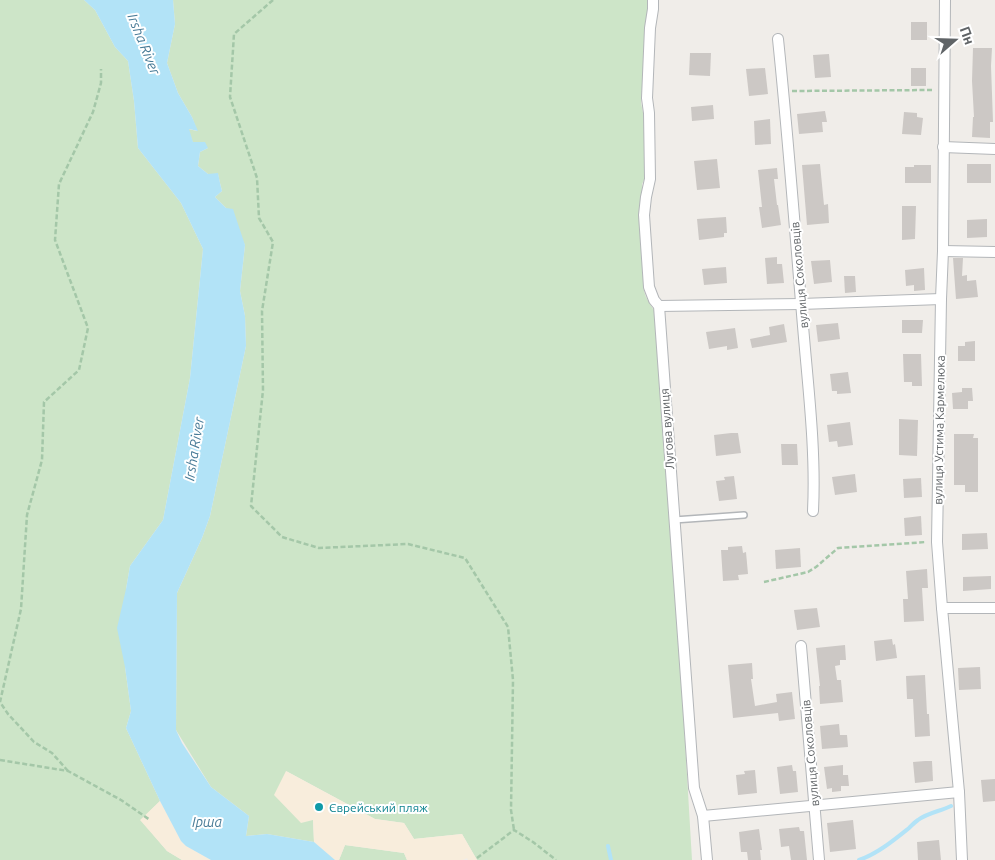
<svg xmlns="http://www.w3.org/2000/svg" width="995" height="860" font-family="Ubuntu,sans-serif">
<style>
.green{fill:#cde5c8}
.sand{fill:#f8eddc}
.water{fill:#b2e3f7}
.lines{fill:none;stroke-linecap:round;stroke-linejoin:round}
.stream{stroke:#b2e3f7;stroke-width:4}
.building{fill:#ccc8c5}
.service-casing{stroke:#b3b6b9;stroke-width:8}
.minor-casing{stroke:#b3b6b9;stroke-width:12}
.path{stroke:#a4c7a8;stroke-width:2.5;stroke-dasharray:5 2.5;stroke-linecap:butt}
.service{stroke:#fff;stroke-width:5}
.minor{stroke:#fff;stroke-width:10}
.culture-dot{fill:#0f9aa8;stroke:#fff;stroke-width:2}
.labels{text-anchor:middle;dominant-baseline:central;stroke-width:4;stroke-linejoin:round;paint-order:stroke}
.street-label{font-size:12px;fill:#606467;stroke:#fff}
.culture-label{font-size:12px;fill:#0d838f;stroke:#fff;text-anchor:start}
.water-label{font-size:14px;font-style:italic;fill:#487b97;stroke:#fff}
</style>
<rect width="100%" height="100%" fill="#f0ede9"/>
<g class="green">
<path d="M 0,0 L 84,0 L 95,10 L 115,47 L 128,61 L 134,101 L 138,148 L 181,203 L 203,249 L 190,378 L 163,520 L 130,566 L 126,589 L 125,667 L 131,711 L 126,728 L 160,801 L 141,820 L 167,851 L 182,860 L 0,860 Z"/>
<path d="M 173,0 L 648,0 L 641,103 L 648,136 L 647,174 L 642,184 L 643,190 L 645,269 C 639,291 647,301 660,318 L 692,860 L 477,860 L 462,834 L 414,839 L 404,823 L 375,819 L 286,771 L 313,819 L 314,842 L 267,834 L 246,836 L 249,816 L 211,787 L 176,730 L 177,593 L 202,538 L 210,516 L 246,346 L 245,316 L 240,291 L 245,245 L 226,208 L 215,197 L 222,191 L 220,183 L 218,174 L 208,174 L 198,166 L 200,152 L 208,148 L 193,143 L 188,129 L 197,131 L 192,117 L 178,93 L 167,63 L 175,24 Z"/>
<path d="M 345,845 L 404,853 L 407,860 L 339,860 Z"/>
</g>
<g class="sand">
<path d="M 286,771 L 375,819 L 404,823 L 414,839 L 462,834 L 477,860 L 468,860 L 467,858 L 463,860 L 407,860 L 404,853 L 345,845 L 339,860 L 335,860 L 314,842 L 313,820 L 301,823 L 274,795 Z"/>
<path d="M 160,801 L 181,841 L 186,846 L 211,860 L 182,860 L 167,851 L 140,820 Z"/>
</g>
<path class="water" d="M 84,0 L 173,0 L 175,24 L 167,63 L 178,93 L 192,117 L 198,131 L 189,129 L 193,142 L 205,142 L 208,148 L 200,152 L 198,166 L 208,174 L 218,173 L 220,183 L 222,191 L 215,197 L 226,208 L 233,209 L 245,245 L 240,291 L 245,316 L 246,346 L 210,516 L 202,538 L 177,593 L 176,730 L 182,743 L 211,787 L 249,816 L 246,836 L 267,834 L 314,842 L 335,860 L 211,860 L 186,846 L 181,841 L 160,801 L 126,728 L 131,711 L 125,667 L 117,628 L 126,589 L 130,566 L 163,520 L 190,378 L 203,249 L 181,203 L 138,148 L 134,101 L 128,61 L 115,47 L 95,10 Z"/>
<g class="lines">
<g class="stream">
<path d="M 608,846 L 611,860"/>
<path d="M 859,860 C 877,854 894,840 909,828 C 912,825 915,822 918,820 C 927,813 941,811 951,806"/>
</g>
</g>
<g class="building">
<rect x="911" y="22" width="16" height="18"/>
<path d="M 973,48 L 992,48 L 991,66 L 993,122 L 990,122 L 990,138 L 972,137 L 973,117 L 974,117 L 972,81 Z"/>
<path d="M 690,53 L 711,53 L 710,76 L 689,75 Z"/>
<path d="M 829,54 L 831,77 L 815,78 L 813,55 Z"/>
<path d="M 765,68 L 768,94 L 749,96 L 746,69 Z"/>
<rect x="911" y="68" width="15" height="18"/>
<path d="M 713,105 L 714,119 L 692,121 L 691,107 Z"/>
<path d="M 825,111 L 827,122 L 822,122 L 823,132 L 799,134 L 797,114 Z"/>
<path d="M 904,112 L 917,113 L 917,117 L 923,118 L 921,135 L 902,134 Z"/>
<path d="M 770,119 L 771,144 L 755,145 L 754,121 Z"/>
<path d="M 717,159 L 720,188 L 697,190 L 694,161 Z"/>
<path d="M 820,164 L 824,205 L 828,204 L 829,223 L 807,225 L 802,165 Z"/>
<rect x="967" y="164" width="24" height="19"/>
<path d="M 914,165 L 931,165 L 931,183 L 905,183 L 905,167 L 914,167 Z"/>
<path d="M 777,168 L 778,179 L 774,179 L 777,205 L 778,205 L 781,225 L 762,228 L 759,207 L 762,207 L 758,170 Z"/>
<path d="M 902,206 L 916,206 L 915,239 L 902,240 Z"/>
<path d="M 726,217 L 727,233 L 724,233 L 724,237 L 699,240 L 697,219 Z"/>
<path d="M 987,219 L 987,237 L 967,238 L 967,220 Z"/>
<path d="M 777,257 L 777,264 L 782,264 L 784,283 L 767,284 L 765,258 Z"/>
<path d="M 953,258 L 963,258 L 962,276 L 967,275 L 967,281 L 976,280 L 978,297 L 956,299 Z"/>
<path d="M 830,260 L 832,282 L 814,284 L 811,261 Z"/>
<path d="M 726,267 L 727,283 L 704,285 L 702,269 Z"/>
<path d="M 924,268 L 925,290 L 914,291 L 914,285 L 906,286 L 905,270 Z"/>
<path d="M 844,276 L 855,276 L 856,292 L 845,293 Z"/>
<path d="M 902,320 L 923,320 L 922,333 L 902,333 Z"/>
<path d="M 838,323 L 840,339 L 818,342 L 816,325 Z"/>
<path d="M 784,324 L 787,342 L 752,348 L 750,339 L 770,335 L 769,327 Z"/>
<path d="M 735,328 L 738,348 L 727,350 L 727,346 L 709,349 L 706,332 Z"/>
<path d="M 975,341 L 975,361 L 958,361 L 958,346 L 965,346 L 965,342 Z"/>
<path d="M 903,354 L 921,354 L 922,386 L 912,386 L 912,382 L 904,382 Z"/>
<path d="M 848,372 L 851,393 L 837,394 L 837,391 L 832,391 L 830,374 Z"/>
<path d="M 962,388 L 972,388 L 973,401 L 968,401 L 968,409 L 953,409 L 952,393 L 962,392 Z"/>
<path d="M 899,419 L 918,420 L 917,456 L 899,455 Z"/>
<path d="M 850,422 L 853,445 L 838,447 L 837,441 L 829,442 L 827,425 Z"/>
<path d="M 731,433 L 738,433 L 741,453 L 716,456 L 714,435 Z"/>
<path d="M 954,434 L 974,434 L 973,438 L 978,438 L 978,492 L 965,492 L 965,485 L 954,485 Z"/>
<path d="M 781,444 L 797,444 L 798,465 L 782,465 Z"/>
<path d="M 855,474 L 857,492 L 835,495 L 832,477 Z"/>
<path d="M 734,476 L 737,499 L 719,501 L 716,481 L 725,480 L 724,477 Z"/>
<path d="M 921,478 L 922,497 L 904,498 L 903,479 Z"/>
<path d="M 921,516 L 922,535 L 905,536 L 904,518 Z"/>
<path d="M 987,533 L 988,549 L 962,550 L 962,534 Z"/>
<path d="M 742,546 L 743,553 L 746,552 L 748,574 L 738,575 L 739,580 L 723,581 L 721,550 L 728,550 L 728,547 Z"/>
<path d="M 800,548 L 801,567 L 776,569 L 775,550 Z"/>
<path d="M 927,569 L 928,588 L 922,588 L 924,621 L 904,622 L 903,599 L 908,599 L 906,571 Z"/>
<path d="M 991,576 L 991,589 L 963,591 L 963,577 Z"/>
<path d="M 817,608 L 820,627 L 797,630 L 794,610 Z"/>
<path d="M 892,639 L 893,645 L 895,644 L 897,658 L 876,661 L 874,641 Z"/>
<path d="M 845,645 L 846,660 L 840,660 L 840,665 L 835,666 L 837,680 L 841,680 L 843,702 L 820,704 L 819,686 L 820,686 L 816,648 Z"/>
<path d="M 752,663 L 753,679 L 751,679 L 755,706 L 777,702 L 776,694 L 792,692 L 795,719 L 779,721 L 778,713 L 733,718 L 728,665 Z"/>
<path d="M 980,667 L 981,689 L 959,690 L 958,668 Z"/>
<path d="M 925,675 L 927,714 L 929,714 L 930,736 L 915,737 L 913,699 L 907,699 L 906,676 Z"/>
<path d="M 839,724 L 840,735 L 847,735 L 848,747 L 822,749 L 820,726 Z"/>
<path d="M 925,761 L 932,761 L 933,781 L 915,783 L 913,762 Z"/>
<path d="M 792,765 L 793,771 L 796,771 L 798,792 L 780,794 L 777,767 Z"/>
<path d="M 843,765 L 843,775 L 848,775 L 849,786 L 841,786 L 841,791 L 832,792 L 832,788 L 827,789 L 824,767 Z"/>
<path d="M 755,770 L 757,793 L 738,795 L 736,775 L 745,774 L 744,771 Z"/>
<path d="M 995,779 L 995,801 L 983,802 L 981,780 Z"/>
<path d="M 853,820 L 856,849 L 830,852 L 827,823 Z"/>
<path d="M 799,827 L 800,831 L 804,831 L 807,860 L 791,860 L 789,846 L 781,847 L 779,829 Z"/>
<path d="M 759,829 L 762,850 L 760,850 L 761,860 L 748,860 L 747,852 L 741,852 L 739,832 Z"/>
<path d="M 939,840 L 941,860 L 918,860 L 917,842 Z"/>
</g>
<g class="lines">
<g class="service-casing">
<path id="service" d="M 674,520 L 744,515"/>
</g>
<g class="minor-casing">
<g id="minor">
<path d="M 653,0 L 653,9 L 650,28 L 647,98 L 649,113 L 650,179 L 646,197 L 644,215 L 649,287 L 654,300 L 659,306 L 694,788 L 703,816 L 707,860"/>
<path d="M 945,0 L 943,251 L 941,299 L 937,542 L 942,608 L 959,792 L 962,860"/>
<path d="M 778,39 C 788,135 795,231 803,326 C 808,387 816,450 813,511"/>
<path d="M 943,147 L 995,149"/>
<path d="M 943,251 L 995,252"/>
<path d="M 659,306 L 801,304 L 941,299"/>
<path d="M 942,608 L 995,608"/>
<path d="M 801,646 L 819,860"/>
<path d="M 703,816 L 959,792"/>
</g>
</g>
<g class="path">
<path d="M 273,0 L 234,34 L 230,97 L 257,178 L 259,218 L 273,242 L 262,311 L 263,390 L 251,506 L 282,537 L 319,548 L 408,544 L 465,558 L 508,627 L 513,680 L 511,810 L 514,830"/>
<path d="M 792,91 L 934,90"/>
<path d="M 764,582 L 808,572 L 816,567 L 838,548 L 926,542"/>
<path d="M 0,760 L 68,771 L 121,800 L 150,820"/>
<path d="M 68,771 L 52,753 L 34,742 L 8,714 L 0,702 L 21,609 L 27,515 L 42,460 L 44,402 L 79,370 L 88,328 L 55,240 L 59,184 L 93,112 L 101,83 L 101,69"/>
<path d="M 477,858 L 514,830 L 533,842 L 556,860"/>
</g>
<use href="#service" class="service"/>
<use href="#minor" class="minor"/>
</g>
<circle class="culture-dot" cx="319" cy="807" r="5"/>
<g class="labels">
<g class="street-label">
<text transform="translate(799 275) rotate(-95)">вулиця Соколовців</text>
<text transform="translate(667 429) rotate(-94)">Лугова вулиця</text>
<text transform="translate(939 430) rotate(-89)">вулиця Устима Кармелюка</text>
<text transform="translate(810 753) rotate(-95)">вулиця Соколовців</text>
</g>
<g class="culture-label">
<text x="329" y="807">Єврейський пляж</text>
</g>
<g class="water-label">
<text transform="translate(144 44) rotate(68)">Irsha River</text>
<text transform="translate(194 449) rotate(-81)">Irsha River</text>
<text x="207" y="822">Ірша</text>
</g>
</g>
<g transform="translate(955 40) rotate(70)" stroke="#ffffff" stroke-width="4" paint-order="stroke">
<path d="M0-4L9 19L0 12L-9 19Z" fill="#606467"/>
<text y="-8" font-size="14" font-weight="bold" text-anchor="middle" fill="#606467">Пн</text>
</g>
</svg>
